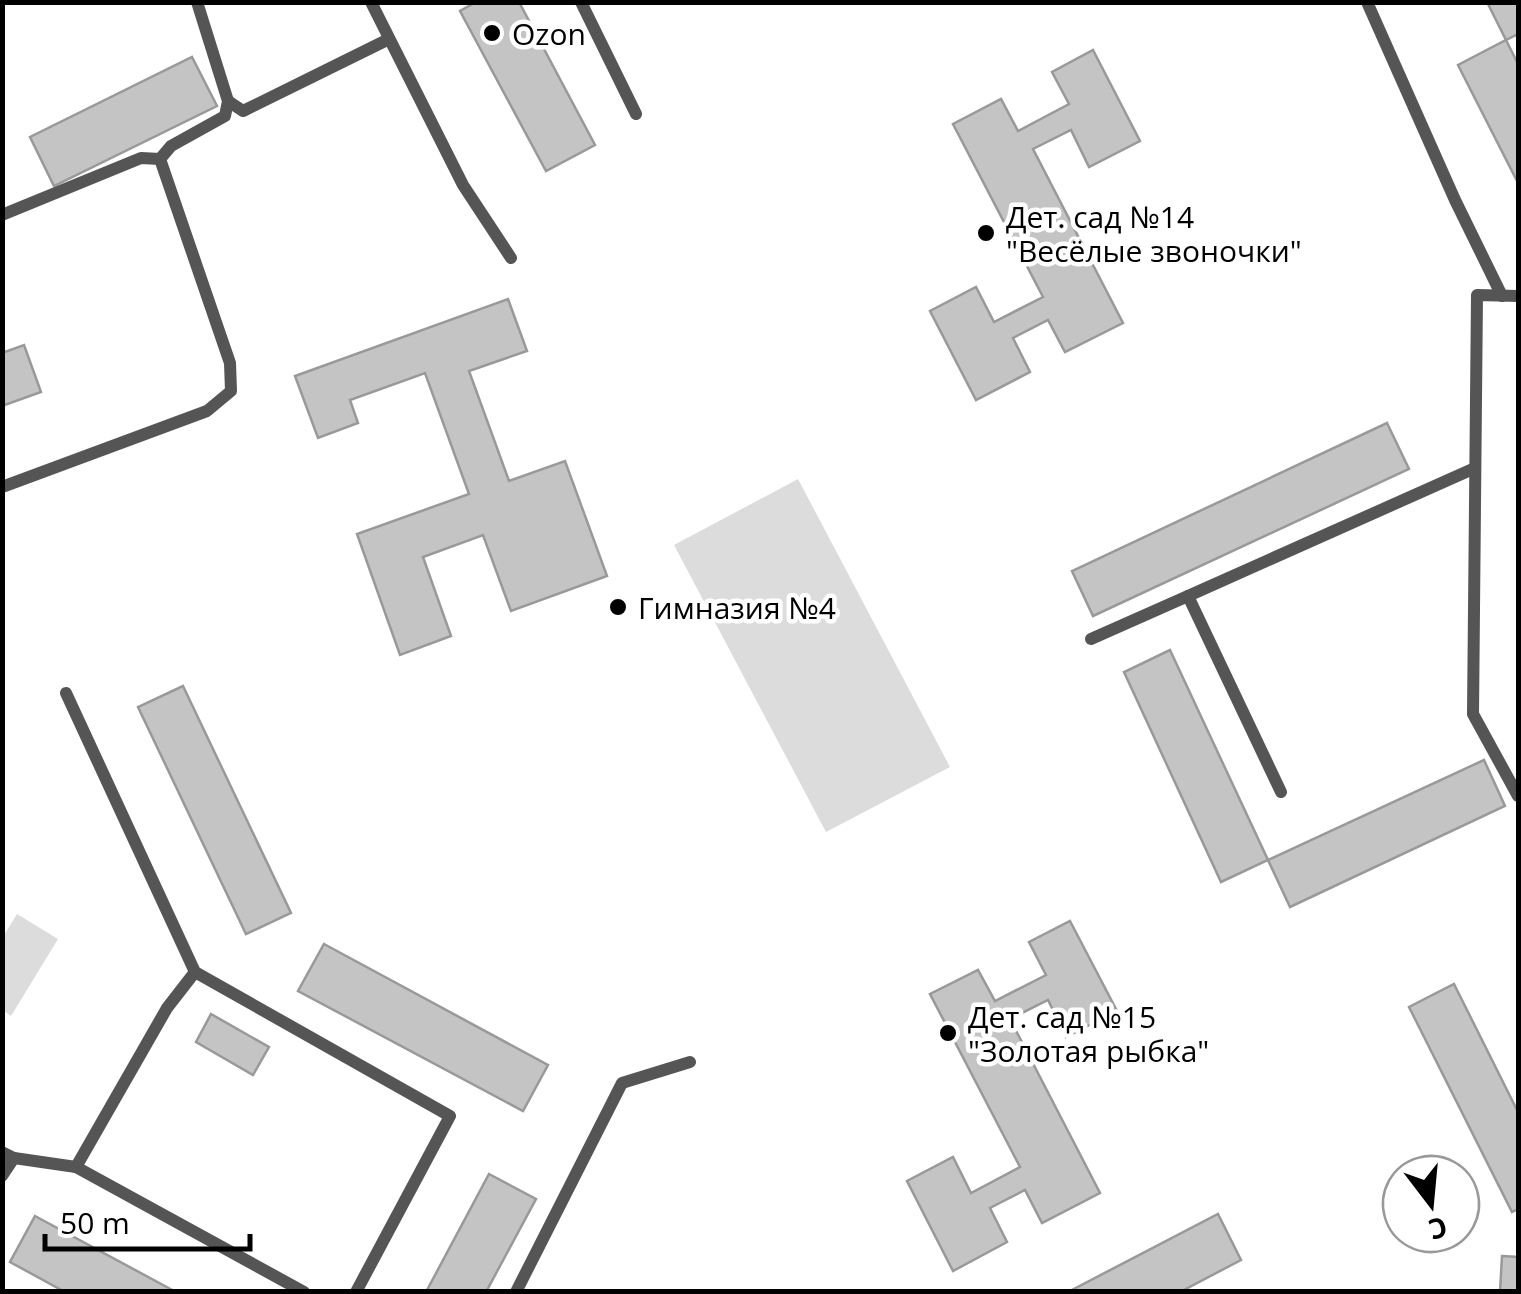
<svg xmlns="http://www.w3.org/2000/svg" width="1521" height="1294" font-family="'Open Sans',sans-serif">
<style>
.green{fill:#dcdcdc}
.building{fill:#c4c4c4;stroke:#999;stroke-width:2.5}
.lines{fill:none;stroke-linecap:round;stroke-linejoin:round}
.lane{stroke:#555;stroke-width:12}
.poi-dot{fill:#000;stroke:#fff;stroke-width:4}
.labels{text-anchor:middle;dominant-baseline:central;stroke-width:9;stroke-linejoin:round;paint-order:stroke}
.poi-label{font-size:30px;fill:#000;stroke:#fff;text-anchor:start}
</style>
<rect width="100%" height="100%" fill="#fff"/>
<g class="green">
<path d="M 798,479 L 950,767 L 826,832 L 674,545 Z"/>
<path d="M 17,914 L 58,939 L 11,1016 L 3,1010 L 3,937 Z"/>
</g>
<g class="building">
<path d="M 476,2 L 519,2 L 595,145 L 546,171 L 460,11 Z"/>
<path d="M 1487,2 L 1518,2 L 1518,34 L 1506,40 Z"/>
<path d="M 1506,40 L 1518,64 L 1518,183 L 1458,65 Z"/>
<path d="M 1093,50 L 1140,141 L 1089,167 L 1071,130 L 1033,149 L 1123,323 L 1065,352 L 1048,320 L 1013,338 L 1030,372 L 976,400 L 930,311 L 976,287 L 994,322 L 1043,297 L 953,124 L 1001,99 L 1018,131 L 1069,104 L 1052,72 Z"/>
<path d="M 192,57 L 217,106 L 54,186 L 30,137 Z"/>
<path d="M 508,299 L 527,351 L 469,371 L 509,481 L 565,461 L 607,576 L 511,611 L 483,535 L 423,557 L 451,636 L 400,655 L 357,534 L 469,494 L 425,373 L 350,400 L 358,423 L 318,438 L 295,376 Z"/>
<path d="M 24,345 L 41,392 L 2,406 L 2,353 Z"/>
<path d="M 1387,423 L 1409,469 L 1093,616 L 1072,571 Z"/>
<path d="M 1170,650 L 1268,860 L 1221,882 L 1124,672 Z"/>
<path d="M 183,686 L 291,913 L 246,934 L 138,707 Z"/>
<path d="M 1484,760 L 1505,806 L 1290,907 L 1268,860 Z"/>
<path d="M 1070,921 L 1117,1011 L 1066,1037 L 1048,1000 L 1010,1019 L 1100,1193 L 1042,1223 L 1025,1190 L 990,1208 L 1007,1242 L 953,1271 L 907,1181 L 953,1157 L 971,1193 L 1020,1167 L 930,994 L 978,970 L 995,1001 L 1046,975 L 1029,942 Z"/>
<path d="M 324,944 L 548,1065 L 523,1111 L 298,991 Z"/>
<path d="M 1454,984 L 1518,1112 L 1518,1209 L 1512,1212 L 1409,1007 Z"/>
<path d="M 211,1014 L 269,1047 L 253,1075 L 196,1042 Z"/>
<path d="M 489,1174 L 536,1199 L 486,1292 L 426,1292 Z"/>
<path d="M 1218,1214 L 1241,1260 L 1180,1292 L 1068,1292 Z"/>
<path d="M 35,1216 L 176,1292 L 65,1292 L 10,1262 Z"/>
<path d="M 1502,1256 L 1518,1257 L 1518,1292 L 1500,1292 Z"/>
</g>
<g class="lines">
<g class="lane">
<path d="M 371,2 L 463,185 L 511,258"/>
<path d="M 581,2 L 636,114"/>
<path d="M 1367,2 L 1455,200 L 1502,296"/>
<path d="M 228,101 L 243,111 L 387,40"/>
<path d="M 2,215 L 141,158 L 160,159"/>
<path d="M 1518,296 L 1477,295 L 1473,714 L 1518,796"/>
<path d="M 2,487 L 207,411 L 231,391 L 230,363 L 160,159 L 171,146 L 225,116 L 228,101 L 197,2"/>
<path d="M 1091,639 L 1188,596"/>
<path d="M 66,693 L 195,972 L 450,1116 L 356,1292"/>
<path d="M 1281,792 L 1188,596 L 1475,468"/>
<path d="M 2,1152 L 14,1158 L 76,1167 L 304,1292"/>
<path d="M 76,1167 L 167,1008 L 195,972"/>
<path d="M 2,1176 L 14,1158"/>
<path d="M 516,1292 L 622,1083 L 690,1062"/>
</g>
</g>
<g class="poi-dot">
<circle cx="492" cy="33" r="10"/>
<circle cx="986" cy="233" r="10"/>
<circle cx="618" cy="607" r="10"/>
<circle cx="948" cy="1033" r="10"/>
</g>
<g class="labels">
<g class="poi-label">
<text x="512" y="33">Ozon</text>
<text x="1006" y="216">Дет. сад №14<tspan x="1006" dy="34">"Весёлые звоночки"</tspan></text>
<text x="638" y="607">Гимназия №4</text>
<text x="968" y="1016">Дет. сад №15<tspan x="968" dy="34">"Золотая рыбка"</tspan></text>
</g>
</g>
<rect width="1521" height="1294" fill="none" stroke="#000000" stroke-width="10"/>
<g transform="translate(1431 1204) rotate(164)"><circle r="48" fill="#ffffff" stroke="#999999" stroke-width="2.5"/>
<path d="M0-8L18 38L0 25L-18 38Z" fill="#000000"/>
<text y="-15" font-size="28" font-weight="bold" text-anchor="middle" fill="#000000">С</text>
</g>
<path d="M45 1234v15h205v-15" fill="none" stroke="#000000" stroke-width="5"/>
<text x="60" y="1234" font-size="30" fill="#000000" stroke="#ffffff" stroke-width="8" paint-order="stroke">50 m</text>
</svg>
